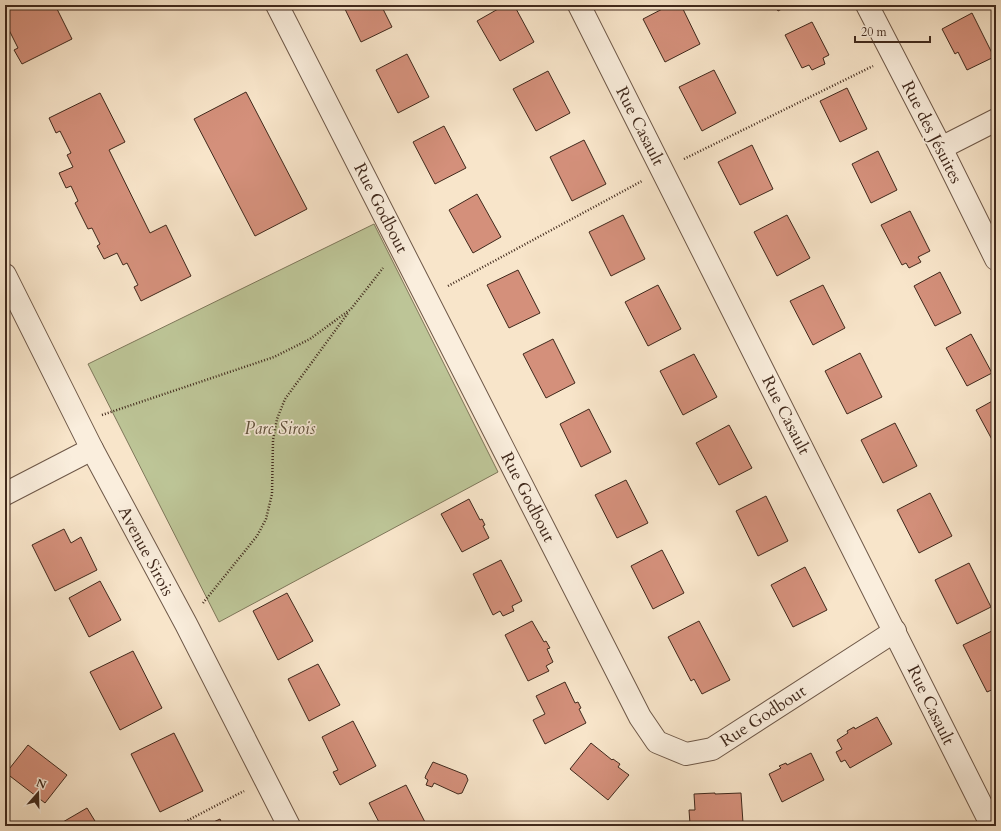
<svg xmlns="http://www.w3.org/2000/svg" width="1001" height="831" font-family="Cardo,serif">
<style>
.green{fill:#bdc597;stroke:#7e775a}
.building{fill:#d4907b;stroke:#40291c}
.lines{fill:none;stroke-linecap:round;stroke-linejoin:round}
.minor-casing{stroke:#6e5848;stroke-width:24}
.path{stroke:#40291c;stroke-width:2.5;stroke-dasharray:1 2;stroke-linecap:butt}
.minor{stroke:#faeedd;stroke-width:22}
.labels{text-anchor:middle;dominant-baseline:central;stroke-width:3.5;stroke-linejoin:round;paint-order:stroke}
.street-label{font-size:17px;fill:#40291c;stroke:#faeedd}
.park-label{font-size:17px;font-style:italic;fill:#5f503b;stroke:#faeedd}
</style>
<rect width="100%" height="100%" fill="#f8e5ca"/>
<filter id="stains"><feTurbulence type="fractalNoise" baseFrequency=".005" numOctaves="4"/><feColorMatrix values="0 0 0 0 .2 0 0 0 0 .09 0 0 0 0 .02 0 0 0 .5 -.17"/></filter>
<radialGradient id="worn" r=".72"><stop offset=".6" stop-color="#630" stop-opacity="0"/><stop offset="1" stop-color="#630" stop-opacity=".3"/></radialGradient>
<path class="green" d="M 374,224 L 498,472 L 219,622 L 88,364 Z"/>
<g class="building">
<path d="M 5,5 L 55,5 L 72,39 L 22,64 L 14,50 L 18,48 L 7,26 L 5,27 Z"/>
<path d="M 343,5 L 381,5 L 392,27 L 361,42 Z"/>
<path d="M 505,5 L 514,5 L 534,42 L 500,61 L 477,21 Z"/>
<path d="M 670,5 L 681,5 L 700,44 L 665,62 L 643,19 Z"/>
<path d="M 769,5 L 789,5 L 778,11 L 775,6 L 771,8 Z"/>
<path d="M 972,13 L 994,57 L 967,70 L 958,52 L 955,54 L 942,29 Z"/>
<path d="M 812,22 L 829,55 L 823,58 L 825,64 L 812,70 L 809,65 L 802,68 L 785,35 Z"/>
<path d="M 407,54 L 429,97 L 398,113 L 376,70 Z"/>
<path d="M 714,70 L 736,113 L 702,131 L 679,87 Z"/>
<path d="M 548,71 L 570,113 L 536,131 L 513,89 Z"/>
<path d="M 847,88 L 867,129 L 840,142 L 820,101 Z"/>
<path d="M 246,92 L 307,209 L 255,236 L 194,119 Z"/>
<path d="M 100,93 L 125,142 L 109,150 L 150,233 L 166,225 L 191,276 L 141,301 L 134,287 L 138,285 L 127,263 L 123,265 L 117,253 L 104,259 L 97,246 L 100,244 L 92,228 L 88,229 L 75,203 L 78,201 L 71,186 L 66,188 L 59,173 L 73,167 L 67,155 L 71,153 L 60,131 L 56,133 L 49,118 Z"/>
<path d="M 444,126 L 466,168 L 435,184 L 413,142 Z"/>
<path d="M 584,140 L 606,184 L 572,201 L 550,157 Z"/>
<path d="M 752,145 L 773,189 L 740,205 L 718,162 Z"/>
<path d="M 878,151 L 897,190 L 871,203 L 852,164 Z"/>
<path d="M 477,194 L 501,237 L 473,253 L 449,210 Z"/>
<path d="M 910,211 L 930,251 L 918,257 L 921,262 L 909,268 L 906,263 L 902,265 L 881,225 Z"/>
<path d="M 623,215 L 645,259 L 611,276 L 589,232 Z"/>
<path d="M 787,215 L 810,258 L 777,276 L 754,232 Z"/>
<path d="M 518,270 L 540,313 L 509,328 L 487,285 Z"/>
<path d="M 940,272 L 961,313 L 935,326 L 914,286 Z"/>
<path d="M 658,285 L 681,329 L 648,346 L 625,302 Z"/>
<path d="M 823,285 L 845,328 L 813,345 L 790,301 Z"/>
<path d="M 971,334 L 992,373 L 967,386 L 946,348 Z"/>
<path d="M 553,339 L 575,383 L 546,398 L 523,354 Z"/>
<path d="M 860,353 L 882,397 L 847,414 L 825,371 Z"/>
<path d="M 694,354 L 717,397 L 683,415 L 660,371 Z"/>
<path d="M 996,399 L 996,447 L 976,410 Z"/>
<path d="M 589,409 L 611,452 L 581,467 L 560,424 Z"/>
<path d="M 895,423 L 917,466 L 883,483 L 861,440 Z"/>
<path d="M 729,425 L 752,468 L 719,485 L 696,443 Z"/>
<path d="M 626,480 L 648,523 L 617,538 L 595,495 Z"/>
<path d="M 930,493 L 952,536 L 919,553 L 897,510 Z"/>
<path d="M 766,496 L 788,541 L 758,556 L 736,511 Z"/>
<path d="M 469,499 L 480,520 L 482,519 L 485,525 L 483,526 L 489,538 L 462,552 L 441,514 Z"/>
<path d="M 64,529 L 71,543 L 81,537 L 97,570 L 55,591 L 32,545 Z"/>
<path d="M 662,550 L 684,593 L 653,609 L 631,566 Z"/>
<path d="M 501,560 L 522,601 L 512,606 L 514,611 L 503,616 L 500,611 L 493,615 L 473,574 Z"/>
<path d="M 969,563 L 991,607 L 957,624 L 935,580 Z"/>
<path d="M 805,567 L 827,610 L 793,627 L 771,585 Z"/>
<path d="M 100,581 L 121,620 L 89,637 L 69,598 Z"/>
<path d="M 287,593 L 313,641 L 278,660 L 253,611 Z"/>
<path d="M 532,621 L 544,642 L 546,641 L 550,648 L 547,649 L 553,662 L 546,666 L 549,671 L 528,681 L 505,635 Z"/>
<path d="M 699,621 L 730,680 L 702,694 L 694,679 L 691,681 L 668,637 Z"/>
<path d="M 996,629 L 996,688 L 987,692 L 963,645 Z"/>
<path d="M 133,651 L 162,708 L 120,730 L 90,672 Z"/>
<path d="M 318,664 L 340,705 L 309,721 L 288,679 Z"/>
<path d="M 565,682 L 575,703 L 578,702 L 581,708 L 579,709 L 586,723 L 545,744 L 533,720 L 545,714 L 536,696 Z"/>
<path d="M 877,717 L 892,744 L 850,768 L 845,760 L 841,762 L 836,752 L 842,749 L 837,740 L 848,733 L 847,731 L 854,727 L 855,729 Z"/>
<path d="M 353,721 L 376,766 L 340,785 L 333,772 L 338,770 L 322,737 Z"/>
<path d="M 174,733 L 203,791 L 160,812 L 131,754 Z"/>
<path d="M 591,743 L 612,760 L 613,759 L 620,764 L 618,767 L 629,775 L 608,800 L 570,769 Z"/>
<path d="M 28,745 L 67,775 L 45,803 L 6,773 Z"/>
<path d="M 811,753 L 824,780 L 782,802 L 769,774 L 781,768 L 779,766 L 786,763 L 787,765 Z"/>
<path d="M 433,762 L 466,775 L 468,780 L 462,793 L 458,794 L 434,783 L 432,787 L 426,785 L 428,780 L 425,778 L 426,775 Z"/>
<path d="M 406,785 L 427,826 L 386,826 L 385,824 L 381,826 L 369,803 Z"/>
<path d="M 715,793 L 715,794 L 741,793 L 743,823 L 701,826 L 696,826 L 696,823 L 690,824 L 689,810 L 695,810 L 694,794 Z"/>
<path d="M 87,808 L 98,826 L 56,826 Z"/>
<path d="M 220,819 L 223,826 L 205,826 Z"/>
</g>
<g class="lines">
<g class="minor-casing">
<g id="minor">
<path d="M 277,5 L 640,717 L 657,742 L 686,754 L 712,749 L 895,631"/>
<path d="M 579,5 L 992,826"/>
<path d="M 867,5 L 941,148 L 996,259"/>
<path d="M 941,148 L 996,120"/>
<path d="M 5,275 L 92,449 L 186,624 L 289,826"/>
<path d="M 5,494 L 92,449"/>
</g>
</g>
<g class="path">
<path d="M 684,159 L 873,66"/>
<path d="M 448,286 L 642,181"/>
<path d="M 102,415 L 274,357 L 310,339 L 351,309 L 383,268"/>
<path d="M 203,603 L 257,536 L 266,519 L 272,494 L 273,440 L 277,419 L 285,399 L 348,313"/>
<path d="M 177,826 L 244,791"/>
</g>
<use href="#minor" class="minor"/>
</g>
<g class="labels">
<g class="street-label">
<text transform="translate(640 126) rotate(63)">Rue Casault</text>
<text transform="translate(932 132) rotate(63)">Rue des Jésuites</text>
<text transform="translate(381 208) rotate(63)">Rue Godbout</text>
<text transform="translate(786 415) rotate(63)">Rue Casault</text>
<text transform="translate(528 497) rotate(63)">Rue Godbout</text>
<text transform="translate(146 551) rotate(62)">Avenue Sirois</text>
<text transform="translate(931 705) rotate(64)">Rue Casault</text>
<text transform="translate(763 716) rotate(-33)">Rue Godbout</text>
</g>
<g class="park-label">
<text x="280" y="428">Parc Sirois</text>
</g>
</g>
<rect width="1001" height="831" fill="none" stroke="#f8e5ca" stroke-width="20"/>
<rect x="6" y="6" width="989" height="819" fill="none" stroke="#40291c" stroke-width="2"/>
<rect x="10" y="10" width="981" height="811" fill="none" stroke="#40291c"/>
<g transform="translate(38 793) rotate(20)" stroke="#faeedd" stroke-width="3" paint-order="stroke">
<path d="M0-3L7 15L0 10L-7 15Z" fill="#40291c"/>
<text y="-6" font-size="11" font-weight="bold" text-anchor="middle" fill="#40291c">N</text>
</g>
<path d="M855 36v6h75v-6" fill="none" stroke="#40291c" stroke-width="2"/>
<text x="861" y="36" font-size="12" fill="#40291c" stroke="#faeedd" stroke-width="3" paint-order="stroke">20 m</text>
<rect width="100%" height="100%" filter="url(#stains)"/>
<rect width="100%" height="100%" fill="url(#worn)"/>
</svg>
